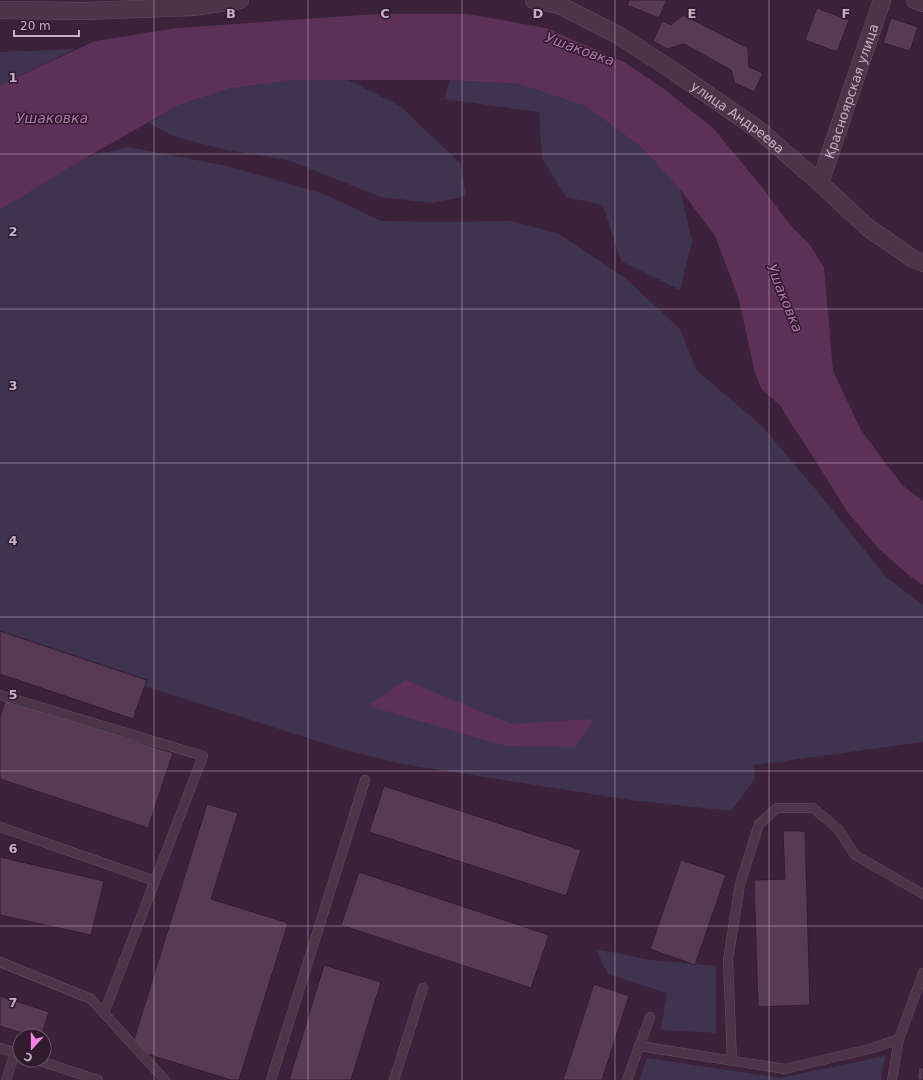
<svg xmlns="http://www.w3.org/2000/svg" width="923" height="1080" font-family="'DejaVu Sans',sans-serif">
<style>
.green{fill:#3f3450}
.water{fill:#5d3058}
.building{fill:#593a55;stroke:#321c30}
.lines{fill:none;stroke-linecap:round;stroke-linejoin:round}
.service-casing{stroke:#665064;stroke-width:10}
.minor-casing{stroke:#665064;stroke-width:18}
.service{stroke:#4c3549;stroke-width:9}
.minor{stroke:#4c3549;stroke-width:17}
.grid{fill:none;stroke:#c7b0c4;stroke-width:1;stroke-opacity:0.55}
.labels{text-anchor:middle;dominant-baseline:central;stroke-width:3;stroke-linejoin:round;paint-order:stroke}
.street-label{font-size:13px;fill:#c7b0c4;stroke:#301a2e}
.water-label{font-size:14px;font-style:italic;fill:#b177aa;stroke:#301a2e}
.grid-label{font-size:13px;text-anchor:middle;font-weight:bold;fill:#c7b0c4;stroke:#301a2e;stroke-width:3;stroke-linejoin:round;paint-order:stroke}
</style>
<rect width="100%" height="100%" fill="#3b2139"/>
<g class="green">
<path d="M 75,49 L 0,85 L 0,52 Z"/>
<path d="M 292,80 L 348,80 L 400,106 L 460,163 L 466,196 L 433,203 L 381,197 L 288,160 L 226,150 L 173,136 L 149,123 L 179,105 L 231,88 Z"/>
<path d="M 450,80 L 519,84 L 585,106 L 640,146 L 680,189 L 692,241 L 680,290 L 621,261 L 603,205 L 566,197 L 542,158 L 539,112 L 444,99 Z"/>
<path d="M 128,147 L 227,166 L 324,194 L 381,221 L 445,222 L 512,221 L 559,234 L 626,279 L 680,329 L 697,371 L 762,426 L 822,497 L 886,577 L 923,605 L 923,742 L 754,765 L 755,778 L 731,811 L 630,800 L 402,764 L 339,748 L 0,640 L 0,210 L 87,157 Z"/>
<path d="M 596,949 L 651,960 L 716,966 L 716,1033 L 661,1030 L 667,993 L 608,974 Z"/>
<path d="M 885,1056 L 881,1080 L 639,1080 L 647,1058 L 780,1078 Z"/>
</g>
<g class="water">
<path d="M 377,14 L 467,14 L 546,28 L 624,62 L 664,89 L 714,129 L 765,191 L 790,225 L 810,245 L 824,267 L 833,371 L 861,430 L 902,485 L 923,501 L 923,585 L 911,577 L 878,548 L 846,510 L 822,471 L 794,428 L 780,405 L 762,390 L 755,373 L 738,296 L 715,236 L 680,189 L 640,146 L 585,106 L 519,84 L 450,80 L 292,80 L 231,88 L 179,105 L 87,157 L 0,210 L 0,85 L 95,41 L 177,28 Z"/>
<path d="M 405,680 L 511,724 L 594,719 L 575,747 L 506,746 L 368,706 Z"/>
</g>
<g class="building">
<path d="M 629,0 L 667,0 L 659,18 L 627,5 Z"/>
<path d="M 817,8 L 849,20 L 837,52 L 805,40 Z"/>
<path d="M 683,15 L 748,48 L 749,67 L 763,73 L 754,92 L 735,83 L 731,70 L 684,44 L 667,49 L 653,41 L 662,21 L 671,25 Z"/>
<path d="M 891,18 L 918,27 L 910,51 L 883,43 Z"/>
<path d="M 0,631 L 147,680 L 133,719 L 0,674 Z"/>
<path d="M 6,698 L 173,753 L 148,828 L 0,779 L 0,717 Z"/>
<path d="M 384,786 L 581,850 L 566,896 L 369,832 Z"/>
<path d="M 207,804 L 238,813 L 211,899 L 288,923 L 239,1080 L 231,1080 L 131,1049 Z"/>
<path d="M 783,831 L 805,831 L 810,1005 L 758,1007 L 754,880 L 785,879 Z"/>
<path d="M 0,857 L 104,881 L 91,935 L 0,915 Z"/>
<path d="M 681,860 L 726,875 L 695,965 L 650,949 Z"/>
<path d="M 359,872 L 549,935 L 531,988 L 341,925 Z"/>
<path d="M 324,965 L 381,982 L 351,1080 L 289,1080 Z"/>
<path d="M 594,984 L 629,996 L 602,1080 L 563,1080 Z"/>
<path d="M 0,996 L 49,1012 L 41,1036 L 31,1036 L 0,1026 Z"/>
<path d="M 919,1067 L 923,1068 L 923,1080 L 917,1080 Z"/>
</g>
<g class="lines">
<g class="service-casing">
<g id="service">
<path d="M 0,695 L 203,756 L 104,1013"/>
<path d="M 0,827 L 155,881"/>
<path d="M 0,962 L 91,999 L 165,1080"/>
<path d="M 639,1046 L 785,1069 L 873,1048 L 899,1039"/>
<path d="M 0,1048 L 20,1054"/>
<path d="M 37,1060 L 98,1080"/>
<path d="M 732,1061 L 728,960 L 740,884 L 759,824 L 777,808 L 813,808 L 838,829 L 855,855 L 923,894"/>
<path d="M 6,1080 L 15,1053"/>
<path d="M 271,1080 L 365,780"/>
<path d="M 394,1080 L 423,988"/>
<path d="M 627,1080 L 650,1017"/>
<path d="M 892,1080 L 899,1039 L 923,973"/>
</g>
</g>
<g class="minor-casing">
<g id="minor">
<path id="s1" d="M 534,0 L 559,5 L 618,35 L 675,72 L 759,130 L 820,183 L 867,227 L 913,259 L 923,263"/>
<path d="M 915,0 L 923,3"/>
<path d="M 0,10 L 84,11 L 193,7 L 240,0"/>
<path id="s2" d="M 820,183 L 882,0"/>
</g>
</g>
<use href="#service" class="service"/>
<use href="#minor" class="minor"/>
</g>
<path class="grid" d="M 154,0 L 154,1080M 308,0 L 308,1080M 462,0 L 462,1080M 615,0 L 615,1080M 769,0 L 769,1080M 0,154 L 923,154M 0,309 L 923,309M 0,463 L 923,463M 0,617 L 923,617M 0,771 L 923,771M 0,926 L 923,926"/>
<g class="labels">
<g class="street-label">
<text stroke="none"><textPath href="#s2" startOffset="97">Красноярская улица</textPath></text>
<text stroke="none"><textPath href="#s1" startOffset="237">улица Андреева</textPath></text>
</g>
<g class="water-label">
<text transform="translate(580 49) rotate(20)">Ушаковка</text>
<text x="52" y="118">Ушаковка</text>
<text transform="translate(785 298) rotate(68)">Ушаковка</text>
</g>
</g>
<g class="grid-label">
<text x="231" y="18">B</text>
<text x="385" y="18">C</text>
<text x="538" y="18">D</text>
<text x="692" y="18">E</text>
<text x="846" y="18">F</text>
<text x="13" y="82">1</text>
<text x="13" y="236">2</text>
<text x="13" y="390">3</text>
<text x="13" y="545">4</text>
<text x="13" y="699">5</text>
<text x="13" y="853">6</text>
<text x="13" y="1007">7</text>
</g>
<g transform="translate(32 1048) rotate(201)"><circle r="19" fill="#301a2e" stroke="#6c566a"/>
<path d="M0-3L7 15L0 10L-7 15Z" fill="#fb82e9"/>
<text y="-6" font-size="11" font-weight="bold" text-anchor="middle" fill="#c7b0c4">С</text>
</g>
<path d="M14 30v6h65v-6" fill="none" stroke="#c7b0c4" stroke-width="2"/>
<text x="20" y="30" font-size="12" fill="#c7b0c4" stroke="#301a2e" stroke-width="3" paint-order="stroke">20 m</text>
</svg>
